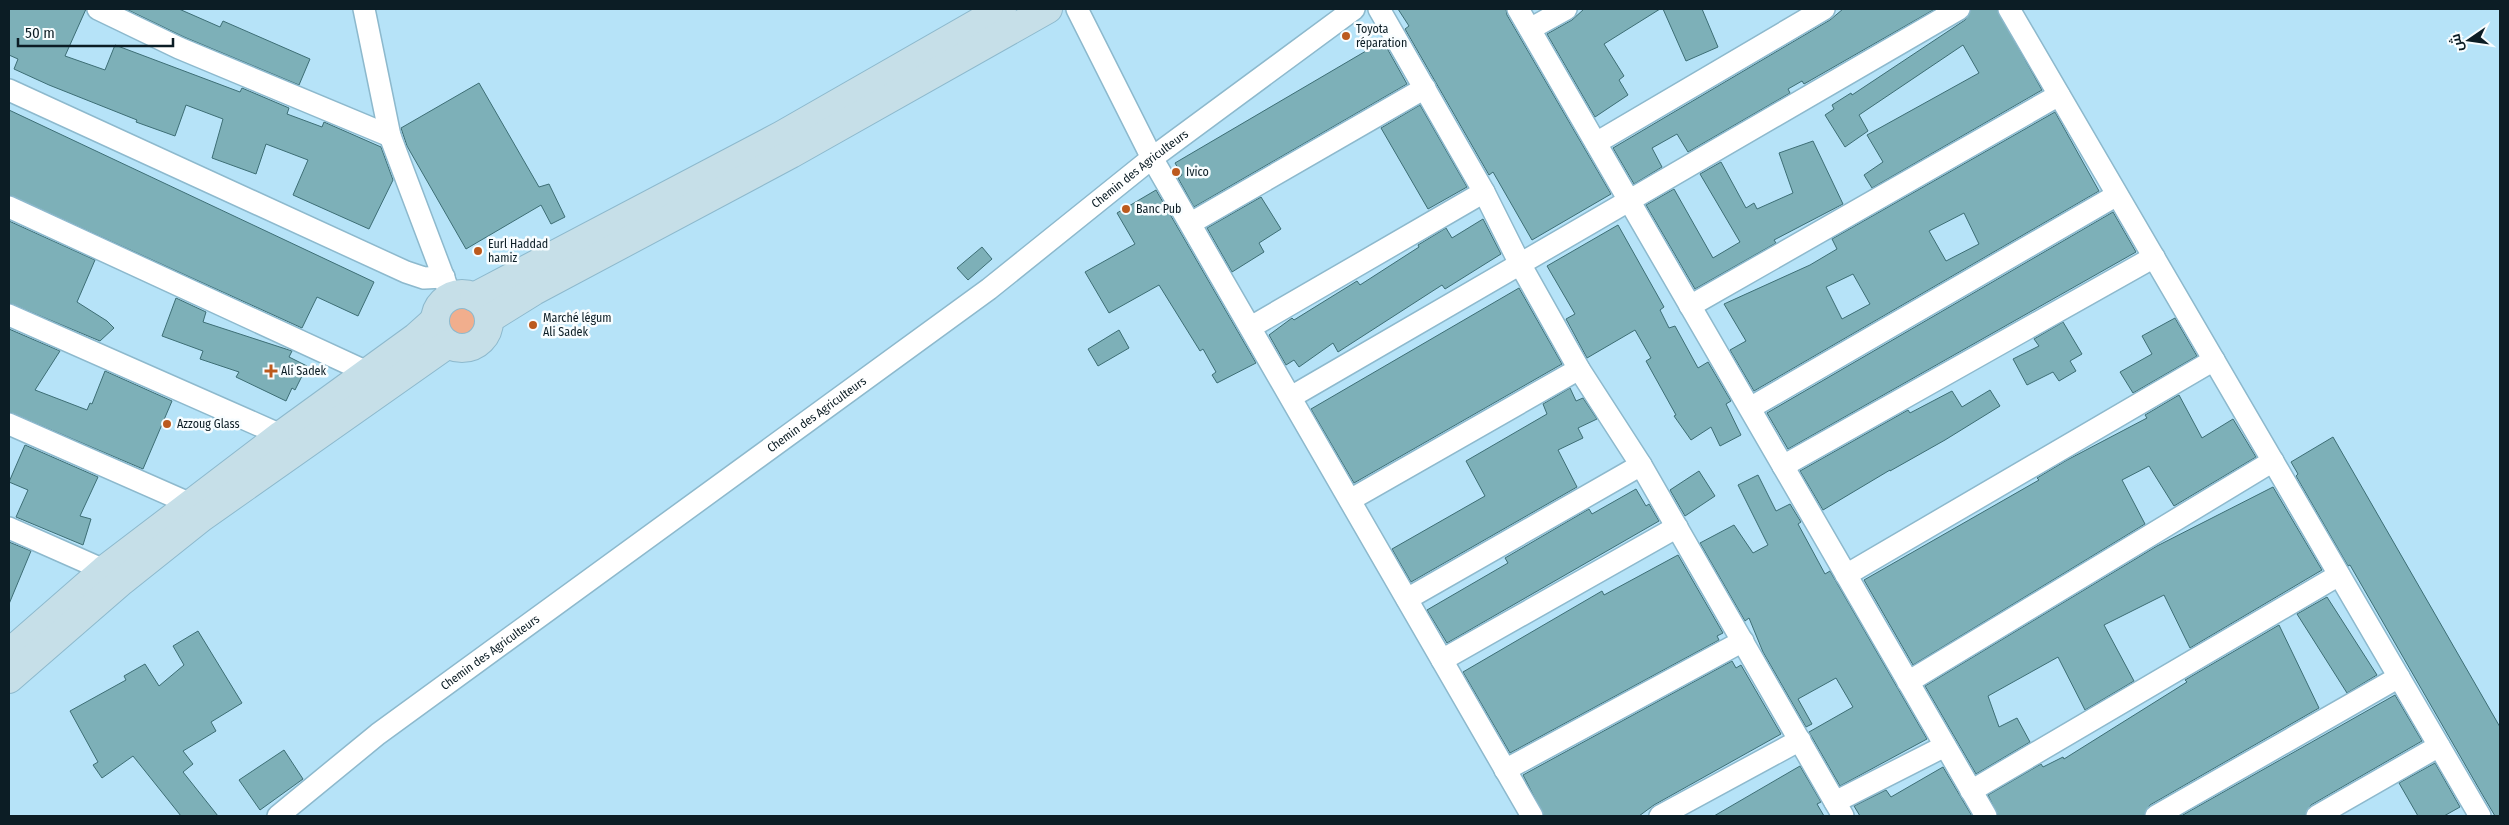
<svg xmlns="http://www.w3.org/2000/svg" width="2509" height="825" font-family="'Fira Sans Condensed',Cairo,sans-serif">
<style>
.green{fill:#f1ae8d}
.building{fill:#7db0b8;stroke:#3d6e75;fill-rule:evenodd}
.lines{fill:none;stroke-linecap:round;stroke-linejoin:round}
.street-casing{stroke:#8db9cd;stroke-width:24}
.secondary-casing{stroke:#8db9cd;stroke-width:30}
.street{stroke:#fff;stroke-width:21}
.secondary{stroke:#c6dfe8;stroke-width:28}
.poi-dot{fill:#bc5a1e;stroke:#f8fdff;stroke-width:2}
.labels{text-anchor:middle;dominant-baseline:central;stroke-width:5;stroke-linejoin:round;paint-order:stroke}
.poi-label{font-size:12px;fill:#0c1d25;stroke:#f8fdff;text-anchor:start}
.street-label{font-size:12px;fill:#0c1d25;stroke:#f8fdff}
</style>
<rect width="100%" height="100%" fill="#b6e3f8"/>
<circle class="green" cx="462" cy="318" r="18"/>
<g class="building">
<path d="M 9,9 L 86,9 L 65,56 L 105,70 L 115,45 L 240,92 L 242,88 L 289,108 L 287,114 L 322,127 L 324,122 L 381,147 L 393,180 L 369,229 L 293,195 L 308,160 L 266,144 L 256,174 L 212,158 L 223,119 L 186,105 L 175,136 L 136,122 L 137,120 L 49,85 L 14,69 L 18,59 L 9,55 Z"/>
<path d="M 126,9 L 179,9 L 220,27 L 223,21 L 310,59 L 299,85 L 184,37 Z"/>
<path d="M 1398,9 L 1506,9 L 1507,15 L 1611,194 L 1532,240 L 1493,172 L 1489,175 L 1405,29 L 1409,26 Z"/>
<path d="M 1584,9 L 1660,9 L 1604,44 L 1624,76 L 1619,80 L 1628,95 L 1595,117 L 1547,34 L 1572,20 Z"/>
<path d="M 1663,9 L 1702,9 L 1718,47 L 1686,61 Z"/>
<path d="M 1843,9 L 1935,9 L 1804,84 L 1802,81 L 1788,89 L 1790,93 L 1688,152 L 1677,134 L 1652,148 L 1662,167 L 1634,184 L 1613,148 L 1830,20 Z"/>
<path d="M 1971,9 L 1997,9 L 2042,90 L 1872,188 L 1864,175 L 1883,162 L 1867,135 L 1979,73 L 1963,45 L 1859,115 L 1868,131 L 1845,147 L 1825,115 L 1834,109 L 1832,105 L 1851,93 L 1852,95 L 1965,20 Z"/>
<path d="M 1383,41 L 1407,84 L 1194,207 L 1178,178 L 1182,175 L 1175,163 Z"/>
<path d="M 479,83 L 539,187 L 549,184 L 565,217 L 551,224 L 541,205 L 466,249 L 407,146 L 401,128 Z"/>
<path d="M 1420,105 L 1467,187 L 1428,209 L 1381,128 Z"/>
<path d="M 9,110 L 374,282 L 358,316 L 317,297 L 302,328 L 9,195 Z"/>
<path d="M 2055,112 L 2099,191 L 1754,391 L 1730,350 L 1746,341 L 1724,304 L 1810,265 L 1837,249 L 1832,239 ZM 1964,213 L 1979,244 L 1946,261 L 1929,231 ZM 1853,274 L 1870,304 L 1842,319 L 1826,287 Z"/>
<path d="M 1813,141 L 1843,204 L 1774,240 L 1776,243 L 1695,289 L 1646,205 L 1674,189 L 1713,258 L 1740,242 L 1700,174 L 1721,162 L 1746,208 L 1754,203 L 1757,209 L 1793,193 L 1779,153 Z"/>
<path d="M 1156,190 L 1256,363 L 1217,383 L 1212,375 L 1216,372 L 1203,349 L 1200,351 L 1159,285 L 1109,313 L 1085,272 L 1135,244 L 1117,213 Z"/>
<path d="M 1261,197 L 1281,229 L 1259,243 L 1264,252 L 1232,272 L 1207,228 Z"/>
<path d="M 2113,212 L 2136,252 L 1788,449 L 1767,413 Z"/>
<path d="M 1483,219 L 1501,254 L 1445,289 L 1442,285 L 1338,352 L 1333,343 L 1299,367 L 1294,360 L 1286,365 L 1269,335 L 1292,318 L 1294,320 L 1357,281 L 1360,285 L 1419,247 L 1418,245 L 1446,228 L 1452,238 Z"/>
<path d="M 9,221 L 95,260 L 77,302 L 107,321 L 114,328 L 100,341 L 9,303 Z"/>
<path d="M 1618,225 L 1664,307 L 1660,310 L 1669,328 L 1675,326 L 1698,368 L 1708,362 L 1731,401 L 1726,404 L 1741,435 L 1720,446 L 1711,427 L 1691,440 L 1674,416 L 1676,415 L 1646,361 L 1651,358 L 1635,330 L 1587,358 L 1566,319 L 1575,314 L 1547,266 Z"/>
<path d="M 982,247 L 992,259 L 968,280 L 957,268 Z"/>
<path d="M 1519,288 L 1562,364 L 1354,483 L 1311,409 Z"/>
<path d="M 176,298 L 206,312 L 203,322 L 292,351 L 289,357 L 307,366 L 295,390 L 292,388 L 286,401 L 236,377 L 239,372 L 200,359 L 203,351 L 162,336 Z"/>
<path d="M 2175,318 L 2197,356 L 2133,393 L 2120,372 L 2152,354 L 2142,336 Z"/>
<path d="M 2063,322 L 2082,354 L 2070,361 L 2076,371 L 2059,381 L 2053,372 L 2027,385 L 2013,359 L 2039,346 L 2034,339 Z"/>
<path d="M 9,329 L 60,351 L 35,390 L 87,410 L 90,403 L 92,404 L 105,371 L 172,401 L 143,469 L 9,412 Z"/>
<path d="M 1119,330 L 1129,348 L 1098,366 L 1088,349 Z"/>
<path d="M 1570,388 L 1576,401 L 1583,398 L 1597,419 L 1578,428 L 1583,438 L 1558,450 L 1577,487 L 1411,582 L 1392,549 L 1485,496 L 1466,461 L 1547,414 L 1543,404 Z"/>
<path d="M 1990,390 L 2000,406 L 1945,440 L 1890,471 L 1890,470 L 1823,510 L 1800,471 L 1908,410 L 1910,413 L 1952,391 L 1962,407 Z"/>
<path d="M 2179,395 L 2202,438 L 2233,419 L 2256,457 L 2174,506 L 2149,466 L 2122,480 L 2145,524 L 1913,665 L 1864,580 L 2039,480 L 2037,478 L 2067,460 L 2147,418 L 2145,415 Z"/>
<path d="M 2333,437 L 2500,727 L 2500,816 L 2495,816 L 2482,794 L 2350,565 L 2348,566 L 2296,476 L 2298,474 L 2291,462 Z"/>
<path d="M 25,445 L 98,477 L 80,516 L 91,519 L 83,545 L 16,517 L 28,490 L 9,482 Z"/>
<path d="M 1699,471 L 1715,496 L 1685,516 L 1670,490 Z"/>
<path d="M 1758,475 L 1776,511 L 1790,504 L 1801,522 L 1798,524 L 1825,574 L 1830,571 L 1927,739 L 1840,786 L 1809,732 L 1853,707 L 1836,678 L 1798,699 L 1812,724 L 1806,727 L 1763,652 L 1749,618 L 1745,621 L 1700,543 L 1734,525 L 1753,553 L 1768,545 L 1738,485 Z"/>
<path d="M 2273,487 L 2322,570 L 2190,648 L 2164,595 L 2104,625 L 2134,681 L 2085,710 L 2058,657 L 1988,696 L 1999,727 L 2017,718 L 2030,742 L 1976,774 L 1925,686 L 2157,546 Z"/>
<path d="M 1636,489 L 1646,506 L 1649,504 L 1659,521 L 1447,643 L 1427,610 L 1508,563 L 1505,558 L 1589,509 L 1592,514 Z"/>
<path d="M 9,542 L 31,551 L 9,604 Z"/>
<path d="M 1678,555 L 1723,633 L 1717,636 L 1719,640 L 1510,753 L 1463,672 L 1602,591 L 1604,595 Z"/>
<path d="M 2327,597 L 2377,675 L 2347,693 L 2297,614 Z"/>
<path d="M 2279,625 L 2319,708 L 2150,805 L 2144,816 L 1998,816 L 1988,795 L 2041,764 L 2043,767 L 2063,757 L 2064,759 L 2187,682 L 2185,680 Z"/>
<path d="M 198,631 L 242,703 L 211,722 L 216,731 L 183,751 L 193,764 L 183,772 L 218,816 L 181,816 L 133,756 L 102,778 L 93,765 L 98,762 L 70,711 L 126,680 L 124,676 L 145,664 L 159,686 L 184,665 L 173,646 Z"/>
<path d="M 1732,661 L 1736,668 L 1741,665 L 1781,734 L 1654,805 L 1639,816 L 1544,816 L 1523,775 Z"/>
<path d="M 2395,695 L 2422,741 L 2311,805 L 2305,816 L 2181,816 Z"/>
<path d="M 284,750 L 303,779 L 260,810 L 239,780 Z"/>
<path d="M 2435,763 L 2460,807 L 2444,816 L 2418,816 L 2399,783 Z"/>
<path d="M 1800,766 L 1821,802 L 1817,804 L 1824,816 L 1714,816 Z"/>
<path d="M 1943,767 L 1972,816 L 1860,816 L 1854,806 L 1886,790 L 1891,797 Z"/>
</g>
<g class="lines">
<g class="street-casing">
<g id="street">
<path d="M 98,9 L 179,48 L 390,136"/>
<path d="M 364,9 L 390,136 L 451,297"/>
<path d="M 1077,9 L 1152,158 L 1532,816"/>
<path d="M 1379,9 L 1484,192 L 1520,264 L 1579,369 L 1641,465 L 1843,816"/>
<path d="M 1518,9 L 1986,816"/>
<path d="M 2009,9 L 2480,816"/>
<path d="M 1530,29 L 1566,9"/>
<path d="M 9,90 L 406,272 L 424,278 L 444,277"/>
<path d="M 1596,143 L 1824,9"/>
<path d="M 9,207 L 367,372"/>
<path d="M 1191,223 L 1425,88"/>
<path d="M 1690,306 L 2059,95"/>
<path d="M 9,315 L 281,435"/>
<path d="M 1251,327 L 1484,192"/>
<path d="M 1291,397 L 1959,9"/>
<path d="M 1750,408 L 2117,195"/>
<path d="M 9,424 L 191,504"/>
<path d="M 1783,466 L 2154,257"/>
<path d="M 1350,500 L 1579,369"/>
<path d="M 9,528 L 104,570"/>
<path d="M 1846,575 L 2214,360"/>
<path d="M 1407,599 L 1641,465"/>
<path d="M 1442,660 L 1677,527"/>
<path d="M 1908,682 L 2273,461"/>
<path d="M 1505,770 L 1743,641"/>
<path d="M 1971,791 L 2339,575"/>
<path d="M 1835,802 L 1945,746"/>
<path id="s1" d="M 278,816 L 378,734 L 989,289 L 1152,158 L 1354,9"/>
<path d="M 1660,816 L 1800,740"/>
<path d="M 2156,816 L 2399,677"/>
<path d="M 2317,816 L 2439,746"/>
</g>
</g>
<g class="secondary-casing">
<g id="secondary">
<circle cx="462" cy="321" r="27"/>
<path d="M 474,297 L 782,135 L 1002,9"/>
<path d="M 489,319 L 534,291 L 791,154 L 1048,9"/>
<path d="M 9,653 L 104,570 L 281,435 L 416,337 L 435,320"/>
<path d="M 9,679 L 122,581 L 201,518 L 448,344"/>
</g>
</g>
<use href="#street" class="street"/>
<use href="#secondary" class="secondary"/>
</g>
<g class="poi-dot">
<circle cx="1346" cy="36" r="5"/>
<circle cx="1176" cy="172" r="5"/>
<circle cx="1126" cy="209" r="5"/>
<circle cx="478" cy="251" r="5"/>
<circle cx="533" cy="325" r="5"/>
<path d="M268.5 363.5h5v5h5v5h-5v5h-5v-5h-5v-5h5z"/>
<circle cx="167" cy="424" r="5"/>
</g>
<g class="labels">
<g class="poi-label">
<text x="1356" y="29">Toyota<tspan x="1356" dy="14">réparation</tspan></text>
<text x="1186" y="172">Ivico</text>
<text x="1136" y="209">Banc Pub</text>
<text x="488" y="244">Eurl Haddad<tspan x="488" dy="14">hamiz</tspan></text>
<text x="543" y="318">Marché légum<tspan x="543" dy="14">Ali Sadek</tspan></text>
<text x="281" y="371">Ali Sadek</text>
<text x="177" y="424">Azzoug Glass</text>
</g>
<g class="street-label">
<text stroke="none"><textPath href="#s1" startOffset="1078">Chemin des Agriculteurs</textPath></text>
<text stroke="none"><textPath href="#s1" startOffset="672">Chemin des Agriculteurs</textPath></text>
<text stroke="none"><textPath href="#s1" startOffset="268">Chemin des Agriculteurs</textPath></text>
</g>
</g>
<rect width="2509" height="825" fill="none" stroke="#0c1d25" stroke-width="20"/>
<g transform="translate(2469 40) rotate(257)" stroke="#f8fdff" stroke-width="4" paint-order="stroke">
<path d="M0-4L9 19L0 12L-9 19Z" fill="#0c1d25"/>
<text y="-8" font-size="14" font-weight="bold" text-anchor="middle" fill="#0c1d25">ش</text>
</g>
<path d="M18 38v8h155v-8" fill="none" stroke="#0c1d25" stroke-width="2.5"/>
<text x="25" y="38" font-size="15" fill="#0c1d25" stroke="#f8fdff" stroke-width="4" paint-order="stroke">50 m</text>
</svg>
